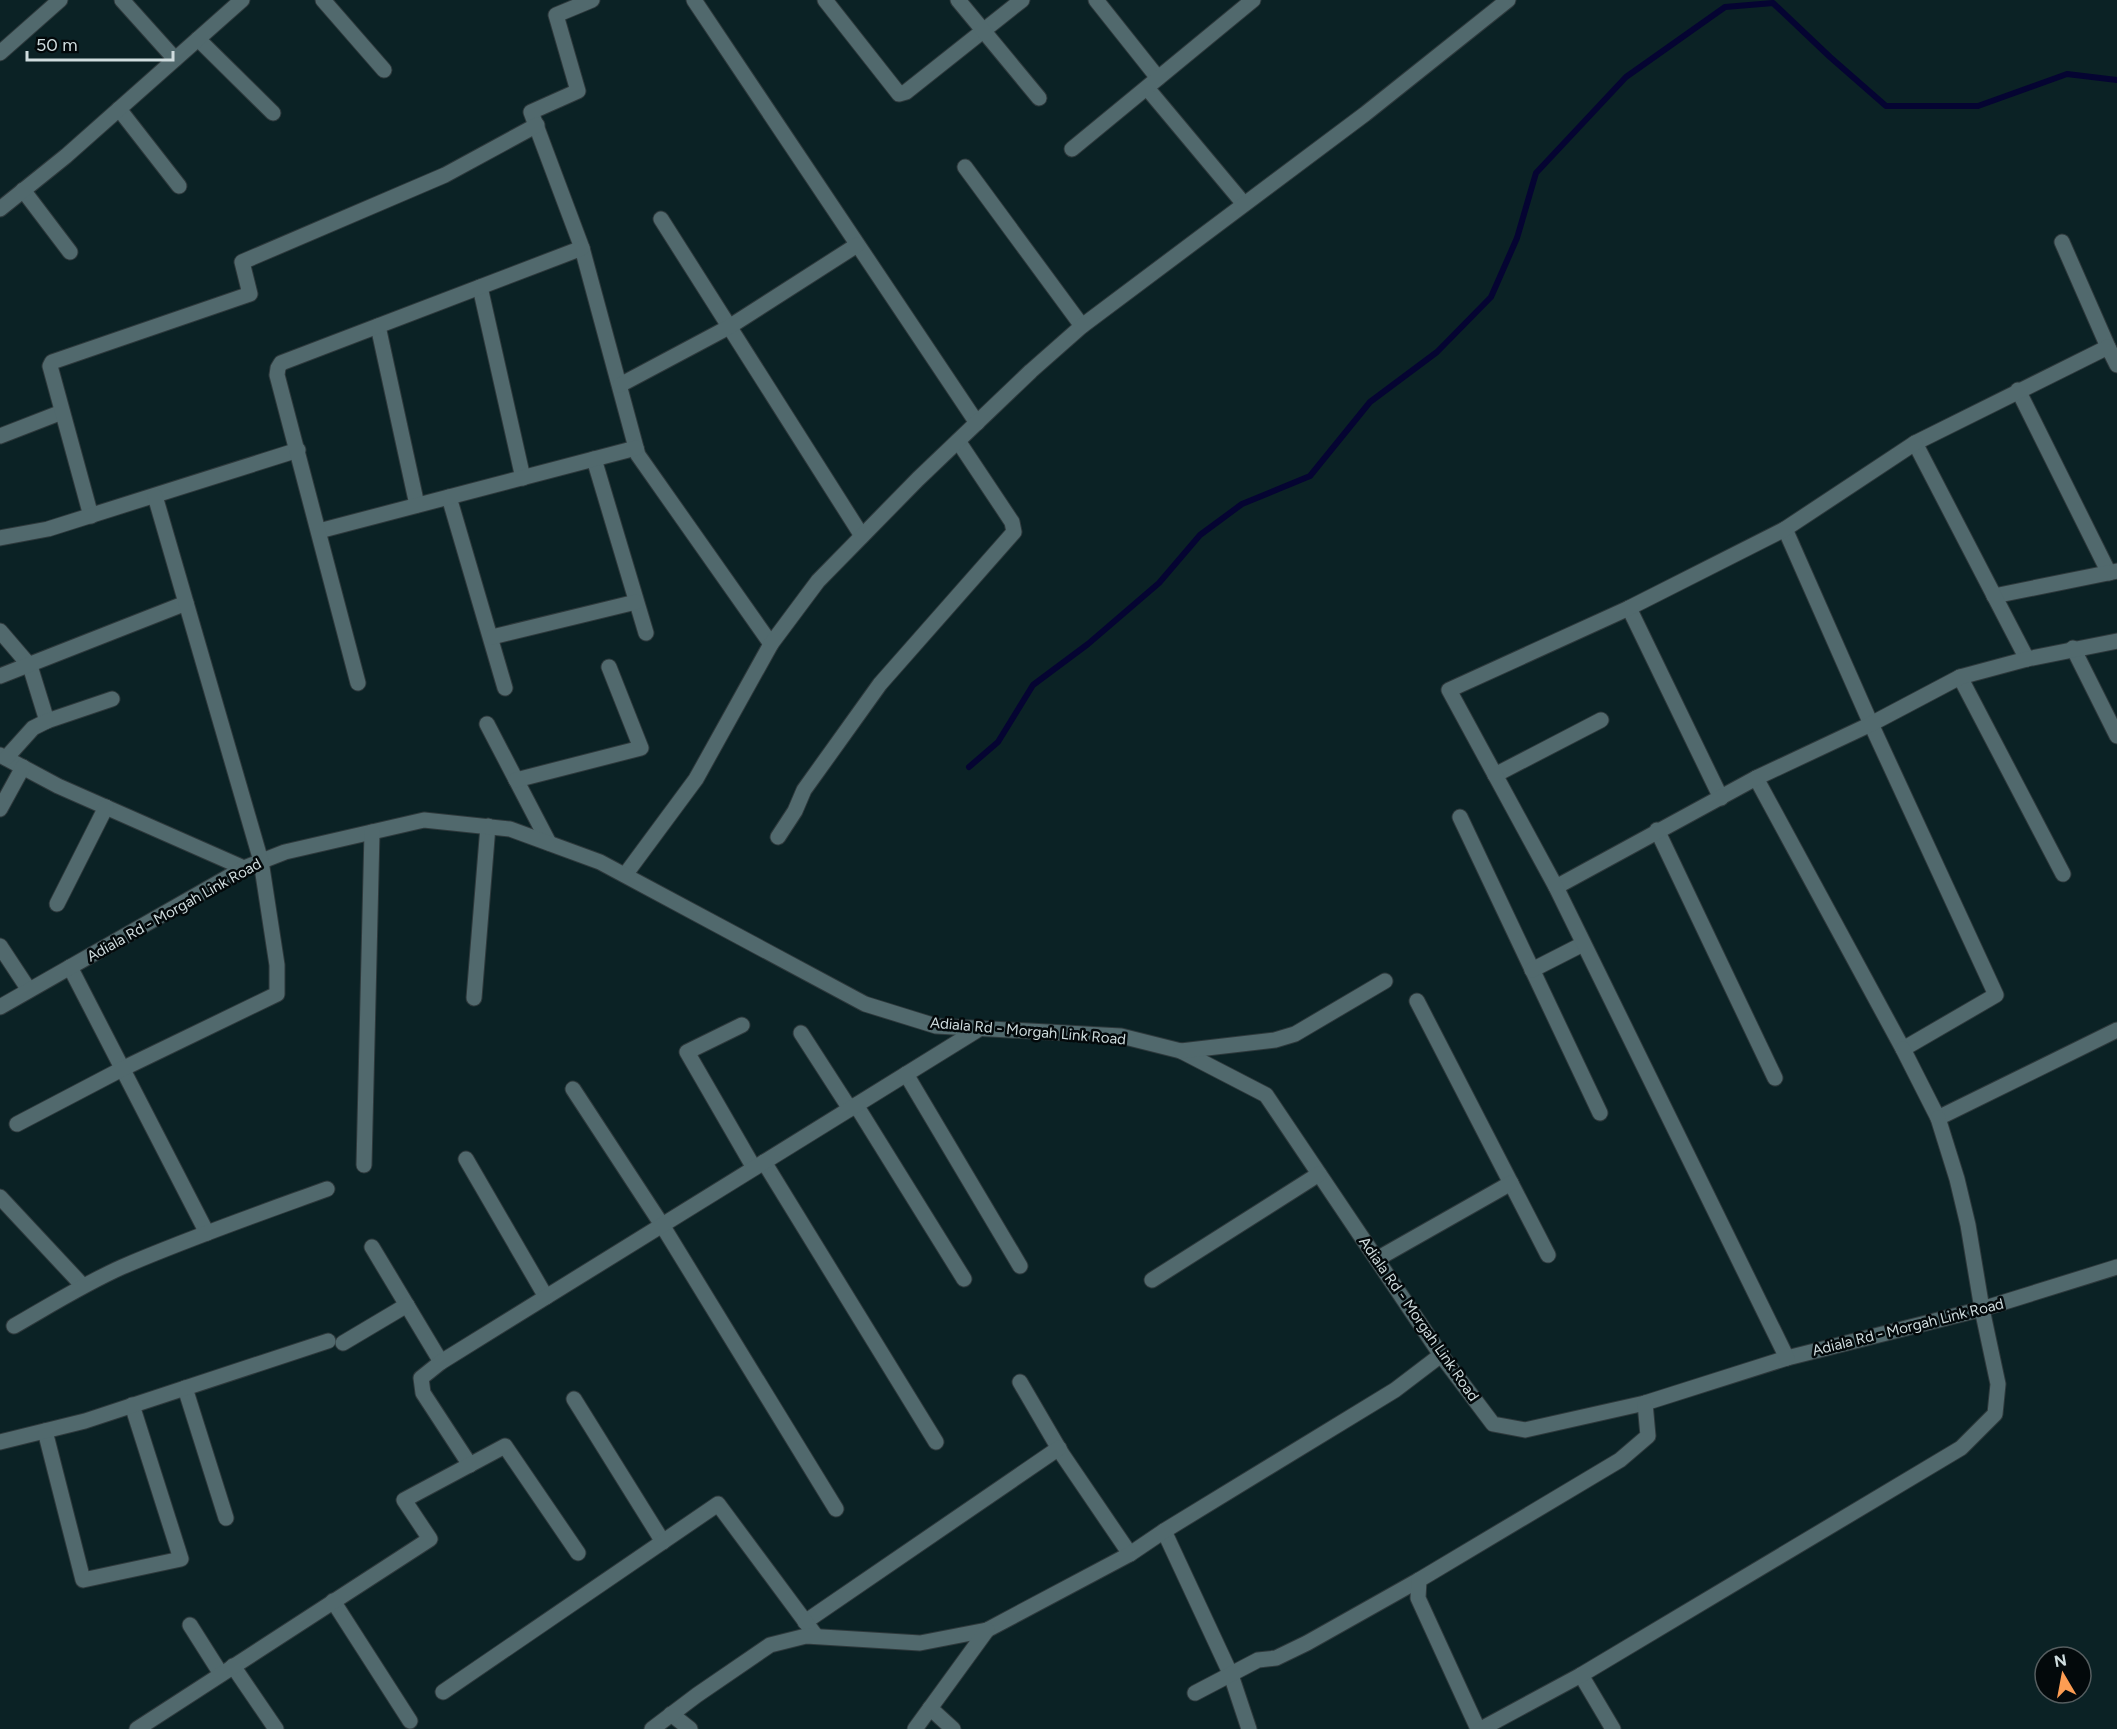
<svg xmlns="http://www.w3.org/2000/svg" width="2117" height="1729" font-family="Figtree,sans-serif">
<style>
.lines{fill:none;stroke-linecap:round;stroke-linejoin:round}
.stream{stroke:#050432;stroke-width:6}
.street-casing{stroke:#2e393c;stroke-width:17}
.street{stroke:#51696d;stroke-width:15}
.labels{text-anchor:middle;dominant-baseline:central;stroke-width:5;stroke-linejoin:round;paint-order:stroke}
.street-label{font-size:15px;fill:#cfdcde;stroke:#03090b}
</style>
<rect width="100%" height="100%" fill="#0b2225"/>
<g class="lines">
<path class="stream" d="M 969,767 L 998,742 L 1033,685 L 1088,644 L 1159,583 L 1200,535 L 1242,504 L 1310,476 L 1370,402 L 1437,352 L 1491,297 L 1517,238 L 1536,173 L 1626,77 L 1725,7 L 1773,3 L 1830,57 L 1886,106 L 1978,106 L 2067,74 L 2117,80"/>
<g class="street-casing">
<g id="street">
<path d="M 122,0 L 175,59"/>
<path d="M 323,0 L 384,70"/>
<path d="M 592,0 L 556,15 L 578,91 L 531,112 L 582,248 L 638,455 L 771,644"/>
<path d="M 694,0 L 977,423"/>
<path d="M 825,0 L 899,94 L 906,92 L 1022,0"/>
<path d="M 958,0 L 1039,98"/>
<path d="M 1096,0 L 1158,78"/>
<path d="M 198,39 L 273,113"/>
<path d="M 0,53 L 60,0"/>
<path d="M 1147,88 L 1244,204"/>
<path d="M 119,109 L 179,186"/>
<path d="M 1072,149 L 1253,0"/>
<path d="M 965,167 L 1082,326"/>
<path d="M 23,190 L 70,252"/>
<path d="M 0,209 L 66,156 L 242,0"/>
<path d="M 661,219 L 862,536"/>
<path d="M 2062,242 L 2108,347"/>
<path d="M 480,287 L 523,478"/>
<path d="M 378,326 L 417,505"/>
<path d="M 620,385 L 729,327 L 857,245"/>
<path d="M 2018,390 L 2109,573"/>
<path d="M 0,436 L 62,412"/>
<path d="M 594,459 L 646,633"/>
<path d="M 449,497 L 505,688"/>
<path d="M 91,516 L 50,366 L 52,362 L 250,294 L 242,262 L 445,175 L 537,125"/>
<path d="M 319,531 L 636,448"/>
<path d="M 0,538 L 48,529 L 298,450"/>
<path d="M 1994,596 L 2117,571"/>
<path d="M 1629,608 L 1721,798"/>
<path d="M 0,631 L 30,666 L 47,721"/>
<path d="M 492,637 L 636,602"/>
<path d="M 2073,648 L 2117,736"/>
<path d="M 2027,659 L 1915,443 L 2108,347 L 2117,365"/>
<path d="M 0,676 L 186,603"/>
<path d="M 1960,677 L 2063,874"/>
<path d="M 358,683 L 277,375 L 278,368 L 281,363 L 582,248"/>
<path d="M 487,724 L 549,843"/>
<path d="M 0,755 L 58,786 L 244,868"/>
<path d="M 6,758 L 33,728 L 47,721 L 112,699"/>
<path d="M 1495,775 L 1601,720"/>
<path d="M 1756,778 L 1903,1049 L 1996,995 L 1871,724 L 1785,529"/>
<path d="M 516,780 L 641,748 L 609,667"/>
<path d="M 0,809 L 23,767"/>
<path d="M 1460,817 L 1600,1113"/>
<path d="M 1657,830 L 1775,1078"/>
<path d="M 778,837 L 795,811 L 804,790 L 880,684 L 1014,532 L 1012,522 L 958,441"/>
<path d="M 625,875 L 696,779 L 771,644 L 818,581 L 918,479 L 1031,371 L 1082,326 L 1365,114 L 1508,0"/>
<path d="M 1556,887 L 1756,778 L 1871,724 L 1960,677 L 2027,659 L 2117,641"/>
<path d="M 57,904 L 106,807"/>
<path d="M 0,946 L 29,990"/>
<path d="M 70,967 L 207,1233"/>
<path d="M 1532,970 L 1583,944"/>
<path d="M 474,998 L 488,826"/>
<path d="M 1417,1001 L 1548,1255"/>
<path d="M 0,1007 L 244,868 L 285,852 L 424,820 L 510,829 L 600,862 L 865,1004 L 936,1026 L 1121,1036 L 1181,1051 L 1266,1095 L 1441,1355 L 1493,1424 L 1525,1430 L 1645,1403 L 1787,1358 L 1982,1309 L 2117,1267"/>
<path d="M 742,1025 L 687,1052 L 754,1168"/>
<path d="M 801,1033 L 850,1109"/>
<path d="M 1903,1049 L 1938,1118 L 2117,1030"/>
<path d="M 1181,1051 L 1275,1040 L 1295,1034 L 1385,981"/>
<path d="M 906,1074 L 1020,1266"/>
<path d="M 573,1089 L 662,1225 L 836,1509"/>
<path d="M 856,1105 L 964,1279"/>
<path d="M 17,1124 L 122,1069 L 277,994 L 277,965 L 261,861 L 155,496"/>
<path d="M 466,1159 L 546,1297"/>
<path d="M 764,1162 L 936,1442"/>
<path d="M 364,1165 L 372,832"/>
<path d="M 0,1197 L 83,1286"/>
<path d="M 372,1247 L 441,1362"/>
<path d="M 1377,1259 L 1511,1183"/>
<path d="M 1152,1280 L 1319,1174"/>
<path d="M 14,1326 C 49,1306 84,1284 122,1267 C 189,1238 258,1214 327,1189"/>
<path d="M 343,1343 L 407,1305"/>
<path d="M 1787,1358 L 1556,887 L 1449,690 L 1629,608 L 1785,529 L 1915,443"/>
<path d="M 1020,1382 L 1062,1454 L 1130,1554"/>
<path d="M 185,1388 L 226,1518"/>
<path d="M 574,1399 L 663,1542"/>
<path d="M 45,1431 L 83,1580 L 181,1559 L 132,1405"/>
<path d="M 0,1442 L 85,1421 L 328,1341"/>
<path d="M 470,1465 L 423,1393 L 421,1378 L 441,1362 L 979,1029"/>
<path d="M 1164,1531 L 1231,1675 L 1249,1729"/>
<path d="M 333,1601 L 410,1721"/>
<path d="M 805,1622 L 1059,1448"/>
<path d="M 190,1625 L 221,1674"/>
<path d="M 233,1666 L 276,1729"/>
<path d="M 1581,1675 L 1613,1729"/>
<path d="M 443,1692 L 718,1504 L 816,1636"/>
<path d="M 1195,1693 L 1258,1660 L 1276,1658 L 1307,1643 L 1419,1580"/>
<path d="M 930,1708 L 953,1729"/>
<path d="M 671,1714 L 690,1729"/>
<path d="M 137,1729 L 430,1539 L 404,1500 L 505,1446 L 578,1553"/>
<path d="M 652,1729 L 697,1695 L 770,1645 L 806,1636 L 920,1643 L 987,1630 L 1130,1554 L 1164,1531 L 1395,1390 L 1441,1355"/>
<path d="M 915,1729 L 987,1630"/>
<path d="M 1478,1729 L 1418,1598 L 1419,1580 L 1620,1460 L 1648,1436 L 1645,1403"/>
<path d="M 1481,1729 L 1581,1675 L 1961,1448 L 1995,1414 L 1998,1384 L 1982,1309 L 1968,1225 L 1957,1179 L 1938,1118"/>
</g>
</g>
<use href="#street" class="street"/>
</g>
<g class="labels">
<g class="street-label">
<text transform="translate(174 910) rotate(-29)">Adiala Rd - Morgah Link Road</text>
<text transform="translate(1028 1031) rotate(5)">Adiala Rd - Morgah Link Road</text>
<text transform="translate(1419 1319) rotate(55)">Adiala Rd - Morgah Link Road</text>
<text transform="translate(1908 1327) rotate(-14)">Adiala Rd - Morgah Link Road</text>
</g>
</g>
<g transform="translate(2063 1675) rotate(350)"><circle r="28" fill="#03090b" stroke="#555d5f" stroke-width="1.5"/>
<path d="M0-4.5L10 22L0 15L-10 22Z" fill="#fc9d53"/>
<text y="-9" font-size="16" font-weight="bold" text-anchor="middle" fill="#cfdcde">N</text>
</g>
<path d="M27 51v9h146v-9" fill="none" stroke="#cfdcde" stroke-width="3"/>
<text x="36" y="51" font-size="18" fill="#cfdcde" stroke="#03090b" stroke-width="4.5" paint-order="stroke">50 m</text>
</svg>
